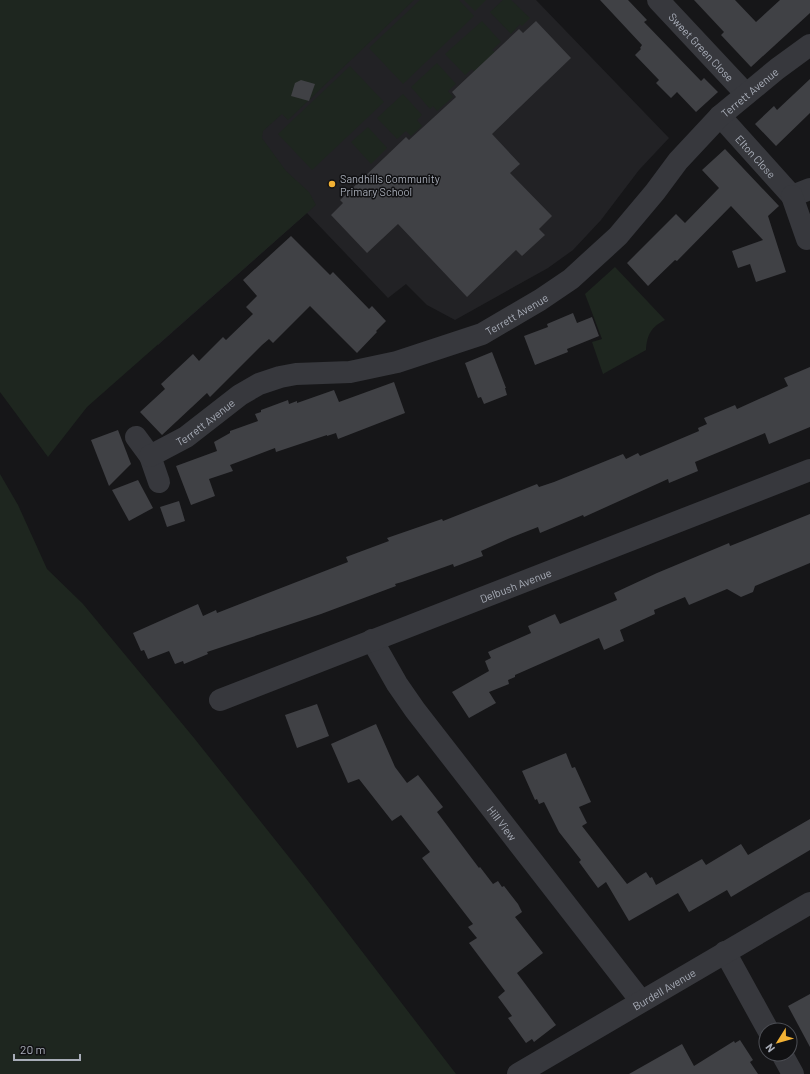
<svg xmlns="http://www.w3.org/2000/svg" width="810" height="1074" font-family="Barlow,sans-serif">
<style>
.built{fill:#222225}
.green{fill:#1e261f}
.building{fill:#404145}
.lines{fill:none;stroke-linecap:round;stroke-linejoin:round}
.minor{stroke:#37383d;stroke-width:22}
.poi-dot{fill:#f2b134;stroke:#111113;stroke-width:1.5}
.labels{text-anchor:middle;dominant-baseline:central;stroke-width:3;stroke-linejoin:round;paint-order:stroke}
.street-label{font-size:11px;fill:#a8adb8;stroke:#111113}
.poi-label{font-size:11px;fill:#a8adb8;stroke:#111113;text-anchor:start}
</style>
<rect width="100%" height="100%" fill="#161618"/>
<path class="built" d="M 0,0 L 536,0 L 669,138 L 639,170 L 601,220 L 573,250 L 548,268 L 455,320 L 427,305 L 406,284 L 388,298 L 307,213 L 158,345 Z"/>
<g class="green">
<path d="M 0,0 L 414,0 L 288,120 L 282,114 L 263,131 L 262,138 L 286,171 L 309,192 L 316,205 L 87,407 L 48,457 L 0,392 Z"/>
<path d="M 420,0 L 459,0 L 474,16 L 403,84 L 369,48 Z"/>
<path d="M 464,0 L 486,0 L 475,11 Z"/>
<path d="M 503,0 L 511,0 L 530,18 L 522,26 L 520,24 L 511,34 L 490,12 Z"/>
<path d="M 482,21 L 501,42 L 492,50 L 498,55 L 477,74 L 472,69 L 465,75 L 445,54 Z"/>
<path d="M 437,63 L 456,84 L 448,91 L 453,97 L 437,111 L 433,106 L 430,109 L 411,87 Z"/>
<path d="M 350,66 L 384,102 L 312,170 L 278,134 Z"/>
<path d="M 403,94 L 422,115 L 417,120 L 422,126 L 411,136 L 406,131 L 397,139 L 377,118 Z"/>
<path d="M 368,127 L 387,148 L 371,164 L 351,142 Z"/>
<path d="M 615,267 L 665,320 C 651,327 647,335 646,350 L 603,374 L 592,342 L 602,339 L 585,294 Z"/>
<path d="M 0,474 L 18,505 L 47,569 L 83,604 L 194,738 L 308,881 L 456,1074 L 0,1074 Z"/>
</g>
<g class="building">
<path d="M 600,0 L 628,0 L 647,20 L 644,22 L 701,81 L 704,78 L 718,92 L 696,112 L 677,92 L 671,98 L 656,83 L 659,80 L 635,55 L 641,49 L 640,48 L 642,45 Z"/>
<path d="M 694,0 L 735,0 L 756,22 L 780,0 L 810,0 L 810,13 L 751,67 L 721,35 L 724,32 Z"/>
<path d="M 536,21 L 571,58 L 492,134 L 520,164 L 510,173 L 552,216 L 539,229 L 545,235 L 522,256 L 516,250 L 467,297 L 398,224 L 367,253 L 331,215 L 343,203 L 340,200 L 406,137 L 409,140 L 456,97 L 452,92 L 519,29 L 523,33 Z"/>
<path d="M 810,79 L 810,113 L 776,146 L 755,124 L 774,106 L 777,110 Z"/>
<path d="M 301,80 L 315,84 L 309,101 L 291,96 L 295,83 Z"/>
<path d="M 725,149 L 779,206 L 768,216 L 786,272 L 756,282 L 750,264 L 738,268 L 732,251 L 763,240 L 731,206 L 677,261 L 675,260 L 648,286 L 627,263 L 676,214 L 685,223 L 719,188 L 702,170 Z"/>
<path d="M 291,236 L 330,275 L 333,272 L 369,309 L 372,306 L 386,321 L 376,331 L 377,332 L 357,353 L 310,306 L 273,343 L 269,339 L 262,345 L 210,397 L 207,393 L 162,435 L 140,412 L 165,389 L 161,384 L 193,354 L 199,361 L 223,337 L 226,340 L 253,314 L 246,307 L 257,296 L 243,280 Z"/>
<path d="M 573,313 L 577,323 L 592,317 L 599,336 L 567,349 L 568,352 L 535,365 L 524,336 L 548,327 L 547,324 Z"/>
<path d="M 492,352 L 506,388 L 505,388 L 507,395 L 484,404 L 481,397 L 478,398 L 465,363 Z"/>
<path d="M 810,367 L 810,427 L 769,444 L 765,433 L 695,462 L 698,471 L 669,483 L 668,479 L 584,517 L 583,515 L 540,533 L 538,527 L 510,538 L 481,551 L 483,556 L 454,567 L 453,564 L 402,582 L 395,584 L 396,586 L 321,614 L 207,652 L 208,654 L 184,664 L 183,661 L 175,664 L 169,651 L 148,659 L 144,650 L 141,651 L 133,633 L 198,604 L 203,616 L 216,610 L 217,613 L 348,562 L 346,557 L 389,541 L 387,538 L 442,519 L 443,521 L 537,484 L 539,487 L 554,482 L 623,454 L 626,459 L 638,453 L 640,456 L 699,431 L 698,428 L 707,424 L 704,418 L 735,405 L 737,409 L 788,386 L 784,378 Z"/>
<path d="M 394,382 L 405,413 L 338,439 L 336,433 L 327,436 L 327,435 L 276,452 L 275,448 L 230,465 L 233,471 L 209,479 L 215,496 L 191,505 L 176,466 L 217,451 L 214,442 L 230,433 L 230,431 L 258,421 L 255,414 L 261,412 L 261,410 L 288,400 L 289,404 L 297,401 L 297,403 L 334,390 L 339,402 Z"/>
<path d="M 118,430 L 131,464 L 109,486 L 91,440 Z"/>
<path d="M 138,480 L 153,508 L 129,521 L 112,490 Z"/>
<path d="M 179,501 L 185,521 L 167,527 L 160,507 Z"/>
<path d="M 810,514 L 810,563 L 755,586 L 753,592 L 741,597 L 727,589 L 689,605 L 685,597 L 654,610 L 655,614 L 620,630 L 624,641 L 604,650 L 599,638 L 515,675 L 515,677 L 508,680 L 509,684 L 489,692 L 496,703 L 469,718 L 452,692 L 489,671 L 485,661 L 491,658 L 488,652 L 531,633 L 528,626 L 555,614 L 560,624 L 617,600 L 614,593 L 657,573 L 729,543 L 730,546 Z"/>
<path d="M 317,704 L 329,736 L 297,748 L 285,715 Z"/>
<path d="M 376,724 L 395,767 L 407,783 L 418,775 L 443,807 L 437,812 L 479,868 L 480,867 L 493,884 L 498,881 L 502,887 L 504,886 L 518,904 L 522,912 L 515,917 L 543,953 L 517,973 L 556,1025 L 534,1042 L 532,1039 L 526,1043 L 508,1018 L 512,1016 L 498,997 L 505,991 L 469,943 L 477,938 L 468,927 L 473,924 L 422,858 L 430,852 L 401,815 L 392,821 L 359,779 L 348,783 L 331,744 Z"/>
<path d="M 566,753 L 572,768 L 575,767 L 591,802 L 579,807 L 587,823 L 582,826 L 627,884 L 646,872 L 650,878 L 652,877 L 656,885 L 702,859 L 706,865 L 741,844 L 748,855 L 810,819 L 810,850 L 731,897 L 727,890 L 689,912 L 678,893 L 629,921 L 606,882 L 598,888 L 579,862 L 581,860 L 559,832 L 544,802 L 539,804 L 537,799 L 535,800 L 522,771 Z"/>
<path d="M 810,994 L 810,1047 L 788,1006 Z"/>
<path d="M 740,1040 L 753,1060 L 750,1062 L 758,1074 L 629,1074 L 682,1044 L 694,1066 L 734,1041 L 735,1043 Z"/>
</g>
<g class="lines">
<g class="minor">
<path id="s1" d="M 658,0 L 746,94"/>
<path id="s2" d="M 720,116 L 792,196 L 810,189"/>
<path d="M 792,196 L 807,239"/>
<path d="M 136,437 L 150,456 L 159,482"/>
<path id="s3" d="M 150,456 L 186,437 L 240,395 L 259,384 L 280,377 L 296,374 L 350,372 L 397,362 L 482,334 L 540,300 L 571,279 L 618,236 L 655,192 L 678,161 L 720,116 L 777,69 L 810,45"/>
<path id="s4" d="M 372,640 L 397,684 L 415,710 L 641,1001"/>
<path id="s5" d="M 220,700 L 810,470"/>
<path d="M 725,952 L 768,1030"/>
<path d="M 782,1054 L 793,1074"/>
<path id="s6" d="M 518,1074 L 810,903"/>
</g>
</g>
<circle class="poi-dot" cx="332" cy="184" r="4"/>
<g class="labels">
<g class="street-label">
<text stroke="none"><textPath href="#s1" startOffset="64">Sweet Green Close</textPath></text>
<text stroke="none"><textPath href="#s3" startOffset="725">Terrett Avenue</textPath></text>
<text stroke="none"><textPath href="#s2" startOffset="54">Elton Close</textPath></text>
<text stroke="none"><textPath href="#s3" startOffset="401">Terrett Avenue</textPath></text>
<text stroke="none"><textPath href="#s3" startOffset="65">Terrett Avenue</textPath></text>
<text stroke="none"><textPath href="#s5" startOffset="317">Delbush Avenue</textPath></text>
<text stroke="none"><textPath href="#s4" startOffset="225">Hill View</textPath></text>
<text stroke="none"><textPath href="#s6" startOffset="169">Burdell Avenue</textPath></text>
</g>
<g class="poi-label">
<text x="340" y="178">Sandhills Community<tspan x="340" dy="13">Primary School</tspan></text>
</g>
</g>
<g transform="translate(778 1042) rotate(233)"><circle r="19" fill="#111113" stroke="#4d4f55"/>
<path d="M0-3L7 15L0 10L-7 15Z" fill="#f2b134"/>
<text y="-6" font-size="11" font-weight="bold" text-anchor="middle" fill="#a8adb8">N</text>
</g>
<path d="M14 1054v6h66v-6" fill="none" stroke="#a8adb8" stroke-width="2"/>
<text x="20" y="1054" font-size="12" fill="#a8adb8" stroke="#111113" stroke-width="3" paint-order="stroke">20 m</text>
</svg>
